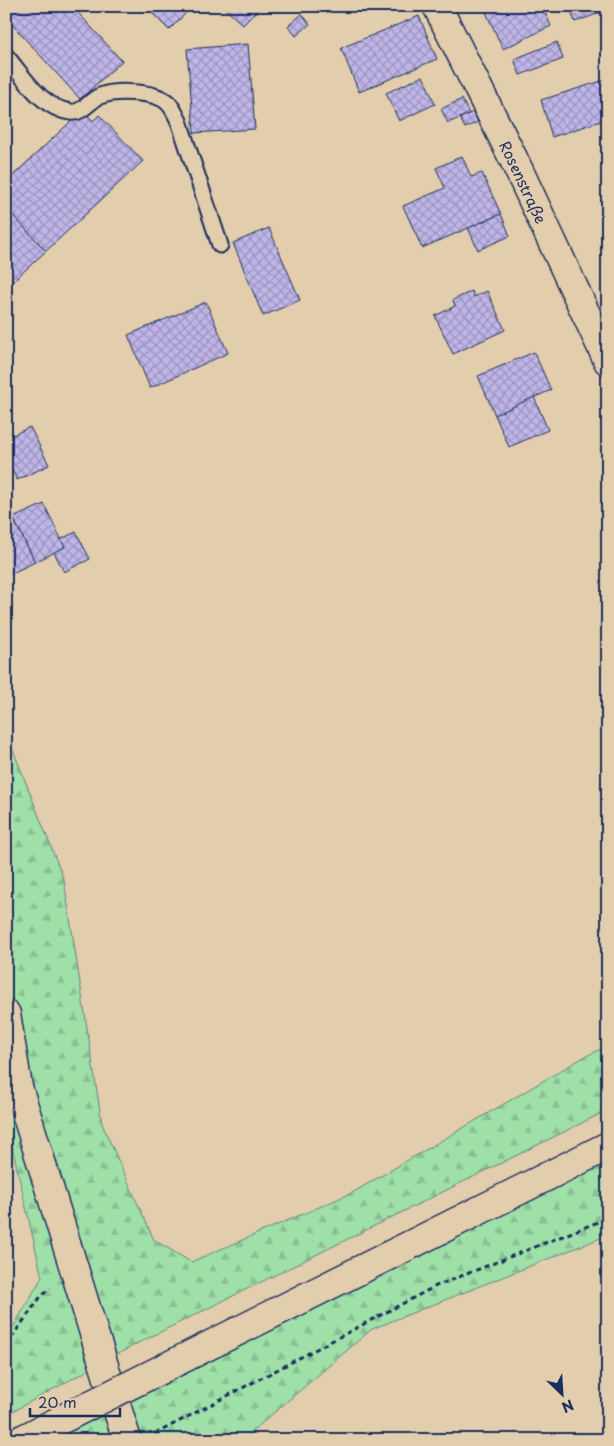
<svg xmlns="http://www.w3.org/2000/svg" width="614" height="1446" font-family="'Playpen Sans',sans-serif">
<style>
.forest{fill:url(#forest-firs);stroke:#5d8783}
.building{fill:url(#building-cross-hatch);stroke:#1b2f5e}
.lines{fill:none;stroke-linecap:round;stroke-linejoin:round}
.service-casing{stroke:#1b2f5e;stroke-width:19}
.minor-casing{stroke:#1b2f5e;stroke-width:31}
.secondary-casing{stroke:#1b2f5e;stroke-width:31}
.path{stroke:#1b2f5e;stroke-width:3;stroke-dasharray:5 4;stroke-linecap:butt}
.service{stroke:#e2cdac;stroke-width:15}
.minor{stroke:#e2cdac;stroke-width:28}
.secondary{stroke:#e2cdac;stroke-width:28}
.secondary-bridge-casing{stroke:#1b2f5e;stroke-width:31;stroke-linecap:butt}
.secondary-bridge{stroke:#e2cdac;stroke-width:28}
.labels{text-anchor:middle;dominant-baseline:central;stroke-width:5;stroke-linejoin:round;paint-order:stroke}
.street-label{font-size:15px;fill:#1b2f5e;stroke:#e2cdac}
</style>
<defs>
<pattern id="forest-firs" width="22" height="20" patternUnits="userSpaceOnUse" patternTransform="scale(1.25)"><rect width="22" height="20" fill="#9fdfa8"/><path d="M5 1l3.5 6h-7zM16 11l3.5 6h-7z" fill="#88c093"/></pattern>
<pattern id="building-cross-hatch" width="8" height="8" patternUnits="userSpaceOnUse" patternTransform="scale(1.25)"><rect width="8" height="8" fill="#bfb5e6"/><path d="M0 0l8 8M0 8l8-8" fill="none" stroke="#9a94be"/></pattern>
</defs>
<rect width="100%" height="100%" fill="#e2cdac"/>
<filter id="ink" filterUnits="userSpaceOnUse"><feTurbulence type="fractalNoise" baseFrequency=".02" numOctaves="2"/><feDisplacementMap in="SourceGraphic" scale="10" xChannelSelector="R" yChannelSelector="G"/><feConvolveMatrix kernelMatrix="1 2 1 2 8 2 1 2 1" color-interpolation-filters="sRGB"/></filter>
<g filter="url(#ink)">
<g class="forest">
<path d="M 6,732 L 64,880 L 102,1124 L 154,1240 L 191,1262 L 352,1193 L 584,1057 L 608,1046 L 608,1110 L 138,1343 L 6,1415 L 6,1340 L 42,1277 L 6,1120 Z"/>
<path d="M 608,1162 L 608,1235 L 372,1329 L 249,1434 L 249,1440 L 54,1440 Z"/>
</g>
<g class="building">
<path d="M 9,6 L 72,6 L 122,61 L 80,99 L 6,18 L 6,9 Z"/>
<path d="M 145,6 L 193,6 L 169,30 Z"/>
<path d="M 261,6 L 243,25 L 223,7 L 223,6 Z"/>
<path d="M 483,6 L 542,6 L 551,26 L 503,49 Z"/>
<path d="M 569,6 L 608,6 L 608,10 L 575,22 Z"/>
<path d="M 302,14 L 310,24 L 296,36 L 288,26 Z"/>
<path d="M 419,16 L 437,59 L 359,92 L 341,48 Z"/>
<path d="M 557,42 L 563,59 L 520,75 L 514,59 Z"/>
<path d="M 248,44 L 255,129 L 194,133 L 187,49 Z"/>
<path d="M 423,76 L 435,104 L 399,121 L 386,93 Z"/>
<path d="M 608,79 L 608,128 L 604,120 L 552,137 L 541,100 Z"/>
<path d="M 462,99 L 469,114 L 448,123 L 441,109 Z"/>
<path d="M 83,110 L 93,121 L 99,115 L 143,161 L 46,251 L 6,208 L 6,182 Z"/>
<path d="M 473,112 L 478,122 L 465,128 L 460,118 Z"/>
<path d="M 462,156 L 471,177 L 482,173 L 501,214 L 422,248 L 403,206 L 445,188 L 436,168 Z"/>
<path d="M 6,208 L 46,251 L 10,284 L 6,281 Z"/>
<path d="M 501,214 L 510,236 L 478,250 L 468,228 Z"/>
<path d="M 269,228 L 300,300 L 263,316 L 233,243 Z"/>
<path d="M 472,291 L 474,297 L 487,291 L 505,330 L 453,354 L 435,316 L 455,306 L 453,300 Z"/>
<path d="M 206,302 L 228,353 L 150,388 L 128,335 Z"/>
<path d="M 534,352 L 551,390 L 495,415 L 478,376 Z"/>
<path d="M 534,397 L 548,430 L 509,447 L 495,415 Z"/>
<path d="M 30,427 L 49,465 L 17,480 L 6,458 L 6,438 Z"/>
<path d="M 44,504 L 65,547 L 35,562 L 13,518 Z"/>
<path d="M 13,518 L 35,562 L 6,576 L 6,522 Z"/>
<path d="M 76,532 L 90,559 L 64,572 L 54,552 L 65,547 L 61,539 Z"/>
</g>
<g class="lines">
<g class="service-casing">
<path id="service" d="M 6,56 C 23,76 42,109 71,112 C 82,114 90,100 100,96 C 115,90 154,91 167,102 C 173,107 175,114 179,121 L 220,245"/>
</g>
<g class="minor-casing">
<g id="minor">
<path id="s1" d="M 437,6 L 514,160 L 608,361"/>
<path d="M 6,1014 L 18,1087 L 127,1440"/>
</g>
</g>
<g class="secondary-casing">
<g id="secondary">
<path d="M 214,1343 L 608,1146"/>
<path d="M 21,1440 L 84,1408"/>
</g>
</g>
<g class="path">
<path d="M 6,1345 L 42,1295 L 50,1288"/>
<path d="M 155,1434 L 436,1286 L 608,1218"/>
</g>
<use href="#service" class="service"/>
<use href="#minor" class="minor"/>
<use href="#secondary" class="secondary"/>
<g class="secondary-bridge-casing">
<path id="secondary-bridge" d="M 84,1408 L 214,1343"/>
</g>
<use href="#secondary-bridge" class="secondary-bridge"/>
</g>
</g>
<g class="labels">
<g class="street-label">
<text stroke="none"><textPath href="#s1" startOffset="196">Rosenstraße</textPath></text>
</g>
</g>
<rect width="614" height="1446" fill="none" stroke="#e2cdac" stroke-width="25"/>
<rect x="12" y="12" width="589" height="1421" fill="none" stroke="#1b2f5e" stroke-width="2" filter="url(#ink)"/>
<g transform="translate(562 1394) rotate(155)" stroke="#e2cdac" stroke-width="4" paint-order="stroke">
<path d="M0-4L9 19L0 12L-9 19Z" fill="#1b2f5e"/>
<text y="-8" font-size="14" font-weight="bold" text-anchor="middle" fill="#1b2f5e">N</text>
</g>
<path d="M30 1408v8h90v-8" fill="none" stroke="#1b2f5e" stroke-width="2.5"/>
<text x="38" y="1408" font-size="15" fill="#1b2f5e" stroke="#e2cdac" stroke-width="4" paint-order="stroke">20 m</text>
</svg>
